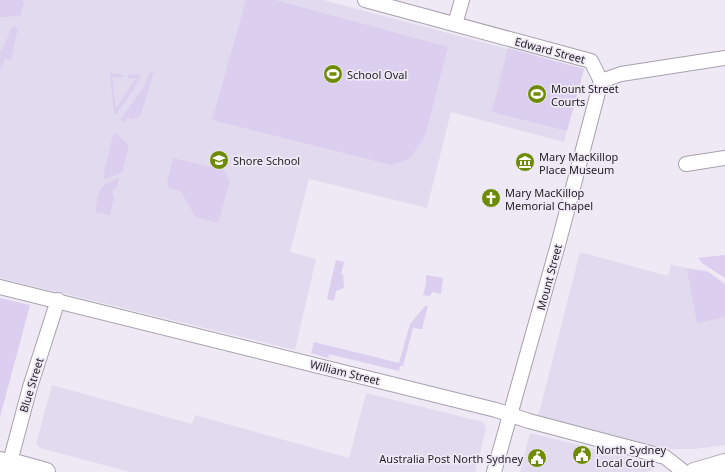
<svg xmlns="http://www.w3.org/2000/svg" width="725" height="472" font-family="'Noto Sans',sans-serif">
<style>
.built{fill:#e2dbef}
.green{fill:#dbceee}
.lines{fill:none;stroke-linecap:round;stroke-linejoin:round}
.minor-casing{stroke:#a6a1ad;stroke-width:16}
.major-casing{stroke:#a6a1ad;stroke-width:20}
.minor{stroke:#fff;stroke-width:14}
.major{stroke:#fff;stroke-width:18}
.labels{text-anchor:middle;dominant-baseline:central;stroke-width:3.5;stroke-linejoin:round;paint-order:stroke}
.street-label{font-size:11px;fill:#201e22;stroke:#eee9f5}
.poi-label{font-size:11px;fill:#201e22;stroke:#eee9f5;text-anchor:start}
</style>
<rect width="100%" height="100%" fill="#eee9f5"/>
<g class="built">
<path d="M 0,0 L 323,0 L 584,69 L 564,142 L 451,112 L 427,208 L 309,179 L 290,252 L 316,259 L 295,350 L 0,278 Z"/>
<path d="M 580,252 L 668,276 L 671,265 L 707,271 L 725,283 L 725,445 L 695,449 L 664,449 L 538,417 Z"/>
<path d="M 52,385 L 192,424 L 195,415 L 349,458 L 366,393 L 483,422 L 486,429 L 475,472 L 130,472 L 40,448 L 36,444 Z"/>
<path d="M 530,433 L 654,464 L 653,469 L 646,472 L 520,472 Z"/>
</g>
<g class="green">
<path d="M 0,0 L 22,0 L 24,3 L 20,16 L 0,17 Z"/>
<path d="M 246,0 L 275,0 L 448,47 L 425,137 L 409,159 L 391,165 L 212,120 Z"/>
<path d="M 13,27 L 18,28 L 11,60 L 5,58 L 0,71 L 0,51 C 7,46 7,33 13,27 Z"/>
<path d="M 508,48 L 584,69 L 567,131 L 492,112 Z"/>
<path d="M 154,71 L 140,117 L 133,119 L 126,118 L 125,122 L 120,120 L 145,85 L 149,74 Z"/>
<path d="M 110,73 L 123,75 L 122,78 L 112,77 L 116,108 L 136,78 L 128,78 L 128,75 L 140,74 L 141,75 L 132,92 L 116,114 L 114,114 Z"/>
<path d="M 116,133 L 129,146 L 122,173 L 105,179 L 103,177 L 113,134 Z"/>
<path d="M 173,158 L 224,170 L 230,181 L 218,223 L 195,217 L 181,191 L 169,188 L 167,182 Z"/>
<path d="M 119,178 L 117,187 L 112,192 L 114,198 L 110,215 L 95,212 C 100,190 96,186 119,178 Z"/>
<path d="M 725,255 L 725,278 L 702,263 L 698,258 Z"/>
<path d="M 336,260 L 344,262 L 341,274 L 343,274 L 344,288 L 336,291 L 334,301 L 327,299 Z"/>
<path d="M 687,269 L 708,272 L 725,285 L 725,317 L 697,323 Z"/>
<path d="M 426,275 L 443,278 L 441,294 L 432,292 L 430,296 L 423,295 L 426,284 Z"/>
<path d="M 0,298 L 30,305 L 0,417 Z"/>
<path d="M 425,306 L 428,306 L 422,329 L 413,328 L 403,366 L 400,366 L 399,371 L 329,354 L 328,358 L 311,353 L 314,342 L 399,363 L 410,324 Z"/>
</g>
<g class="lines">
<g class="minor-casing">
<g id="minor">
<path d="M 365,0 L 591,61 L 601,81"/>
<path d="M 455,24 L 462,0"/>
<path d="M 601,81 L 621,74 L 725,58"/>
<path d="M 686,164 L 725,158"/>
<path d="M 0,287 L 496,410 L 529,421 L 665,457 L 684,472"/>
<path d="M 0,459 L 10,462 L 30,387 L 58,300"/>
<path d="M 494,472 L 559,241 L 601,81"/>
</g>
</g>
<g class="major-casing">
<g id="major">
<path d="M 7,472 L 10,462 L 46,472"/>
<path d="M 694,472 L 725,463"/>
</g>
</g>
<use href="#minor" class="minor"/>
<use href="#major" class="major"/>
</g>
<defs>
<g id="stadium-disc" transform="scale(1)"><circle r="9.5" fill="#6e8b05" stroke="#eee9f5"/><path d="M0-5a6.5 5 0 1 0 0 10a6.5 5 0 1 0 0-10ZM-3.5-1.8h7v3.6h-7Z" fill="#fff"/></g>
<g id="school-disc" transform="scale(1)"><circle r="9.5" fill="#6e8b05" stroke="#eee9f5"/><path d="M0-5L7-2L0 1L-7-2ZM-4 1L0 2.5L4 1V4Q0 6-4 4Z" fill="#fff"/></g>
<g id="museum-disc" transform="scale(1)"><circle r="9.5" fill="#6e8b05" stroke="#eee9f5"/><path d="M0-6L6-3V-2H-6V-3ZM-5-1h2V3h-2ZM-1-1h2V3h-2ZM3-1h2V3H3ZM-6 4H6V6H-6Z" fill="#fff"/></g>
<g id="church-disc" transform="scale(1)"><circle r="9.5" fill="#6e8b05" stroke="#eee9f5"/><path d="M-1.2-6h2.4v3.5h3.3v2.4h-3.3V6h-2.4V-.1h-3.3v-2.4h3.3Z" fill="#fff"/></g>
<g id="civic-disc" transform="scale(1)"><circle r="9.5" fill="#6e8b05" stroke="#eee9f5"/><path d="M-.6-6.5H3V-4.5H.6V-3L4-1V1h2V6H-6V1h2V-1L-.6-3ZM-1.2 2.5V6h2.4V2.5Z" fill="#fff"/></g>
</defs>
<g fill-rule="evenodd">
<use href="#stadium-disc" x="333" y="74"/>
<use href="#stadium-disc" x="537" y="94"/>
<use href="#school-disc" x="219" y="160"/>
<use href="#museum-disc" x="525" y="162"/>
<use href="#church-disc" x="491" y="198"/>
<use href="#civic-disc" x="582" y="455"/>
<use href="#civic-disc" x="537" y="458"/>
</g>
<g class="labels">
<g class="street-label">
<text transform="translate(550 50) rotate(15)">Edward Street</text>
<text transform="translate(549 277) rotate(-75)">Mount Street</text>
<text transform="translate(345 372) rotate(14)">William Street</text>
<text transform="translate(31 385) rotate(-73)">Blue Street</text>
</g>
<g class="poi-label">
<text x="347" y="74">School Oval</text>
<text x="551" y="88">Mount Street<tspan x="551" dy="13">Courts</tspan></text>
<text x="539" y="156">Mary MacKillop<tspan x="539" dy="13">Place Museum</tspan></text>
<text x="233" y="160">Shore School</text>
<text x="505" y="192">Mary MacKillop<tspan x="505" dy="13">Memorial Chapel</tspan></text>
<text x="596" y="449">North Sydney<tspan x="596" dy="13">Local Court</tspan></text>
<text x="523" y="458" text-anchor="end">Australia Post North Sydney</text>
</g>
</g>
</svg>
